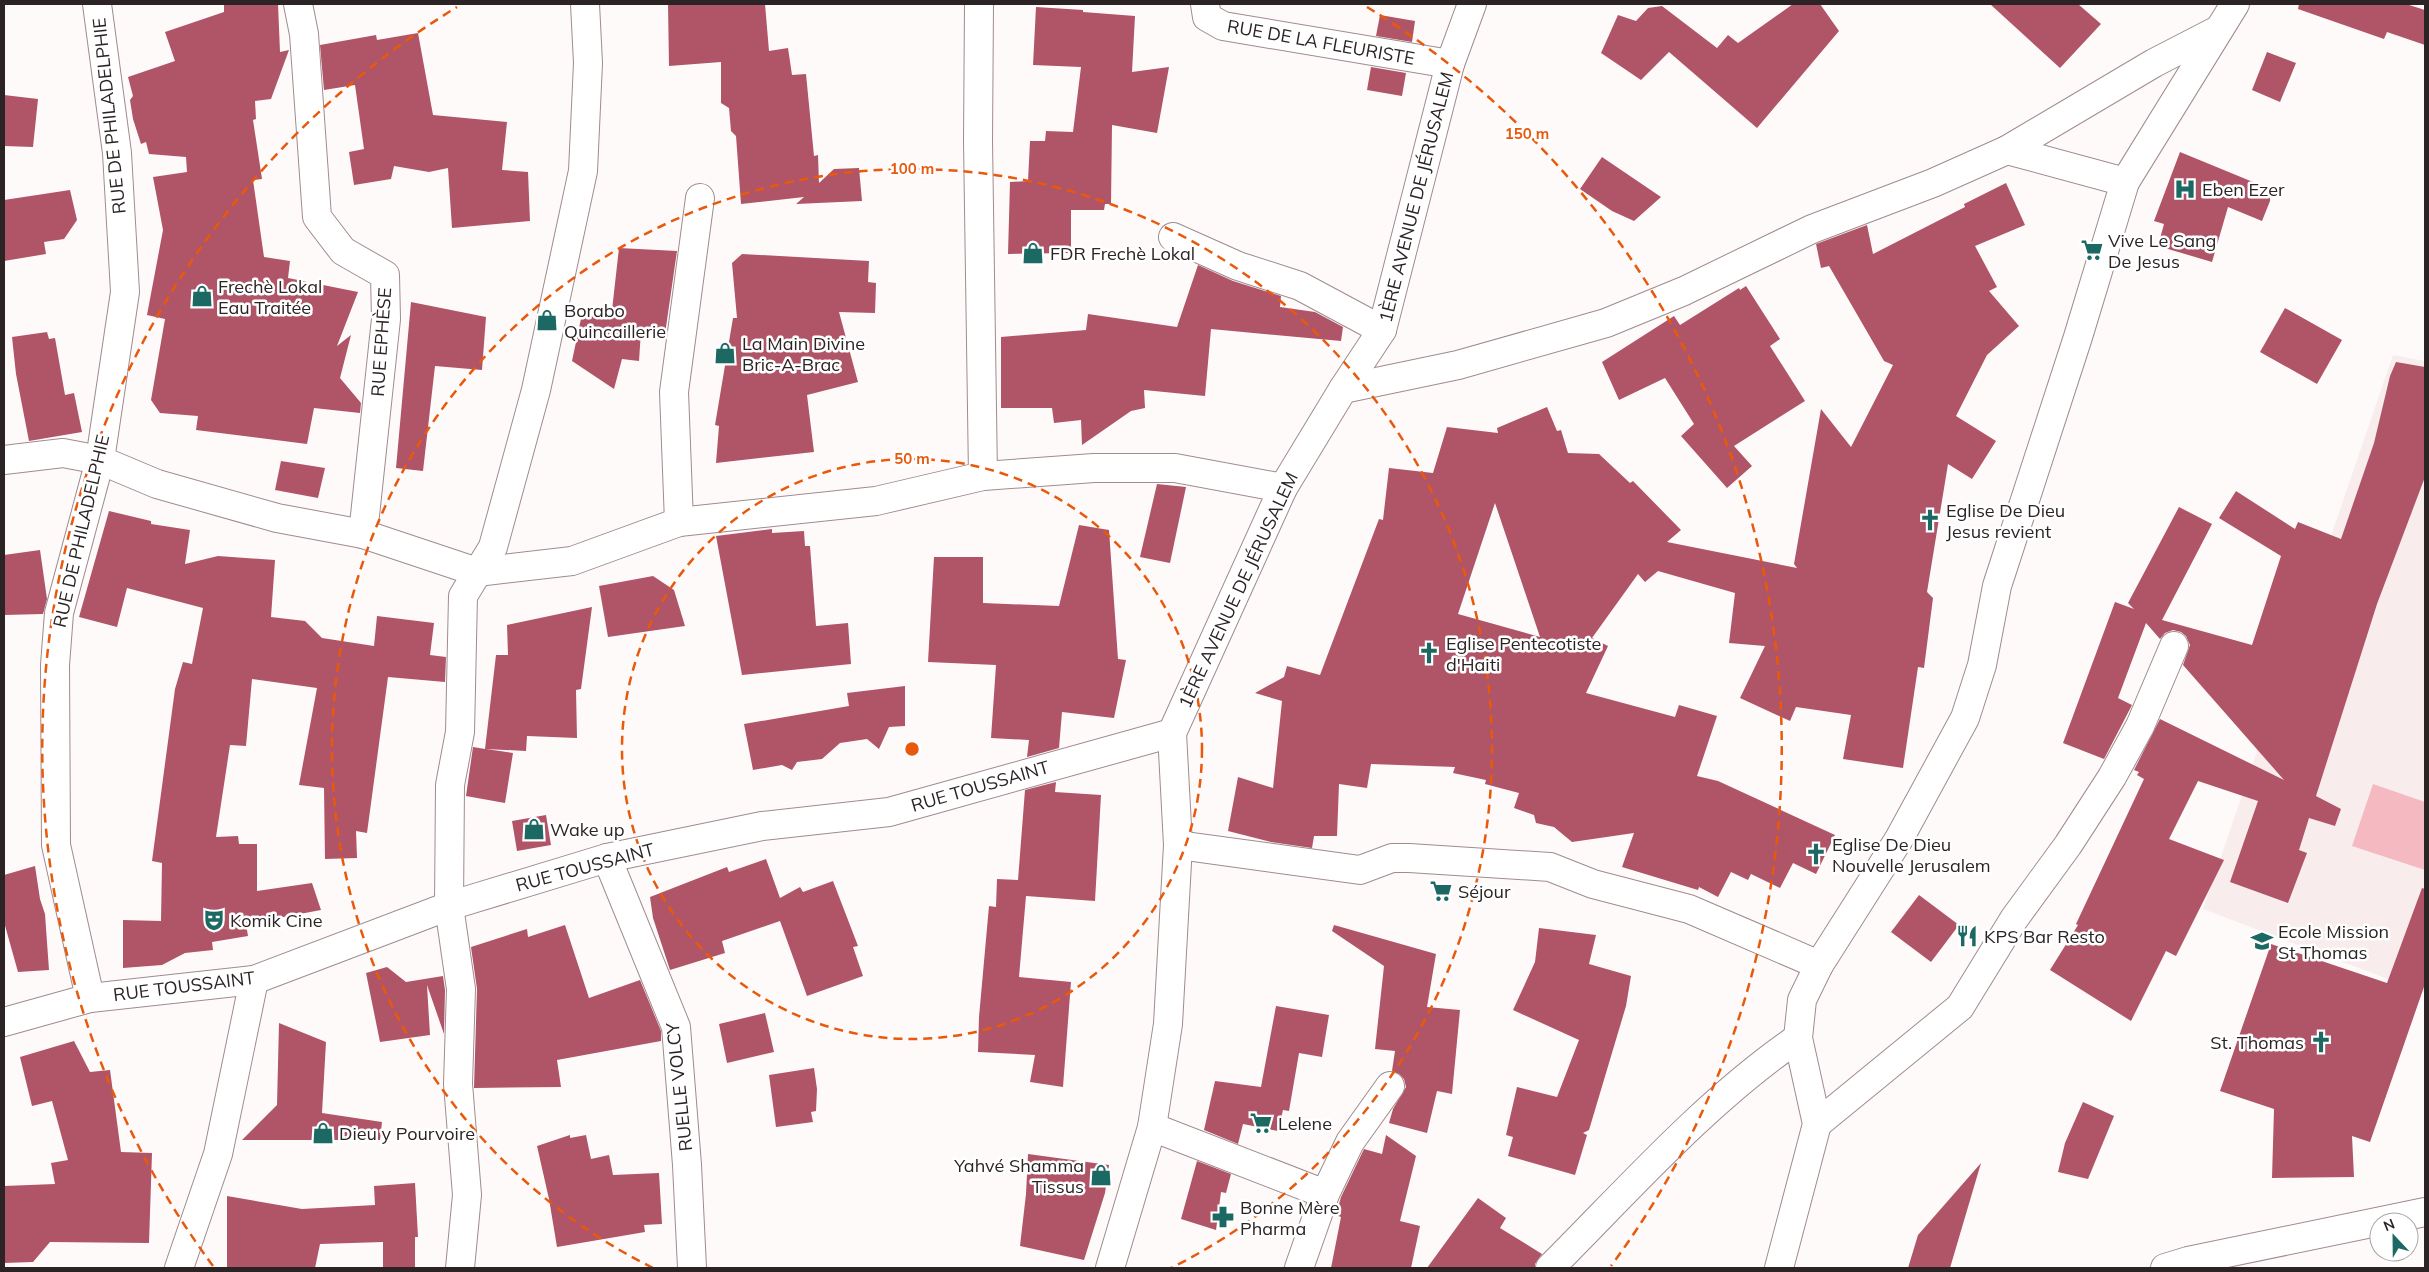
<svg xmlns="http://www.w3.org/2000/svg" width="2429" height="1272" font-family="Mulish,sans-serif">
<style>
.built{fill:#f9eced}
.green{fill:#f5b9c2}
.building{fill:#b05467;fill-rule:evenodd}
.lines{fill:none;stroke-linecap:round;stroke-linejoin:round}
.minor-casing{stroke:#a08b8e;stroke-width:30}
.minor{stroke:#fff;stroke-width:28}
.ring{fill:none;stroke:#e8590c;stroke-width:2.5;stroke-dasharray:9 6}
.labels{text-anchor:middle;dominant-baseline:central;stroke-width:5;stroke-linejoin:round;paint-order:stroke}
.street-label{font-size:18px;fill:#2b2324;stroke:#fff}
.poi-label{font-size:18px;fill:#2b2324;stroke:#fff;text-anchor:start}
.centre{fill:#e8590c;stroke:#fff;stroke-width:2.5}
.ring-label{font-size:15px;text-anchor:middle;font-weight:bold;fill:#e8590c;stroke:#fff;stroke-width:5;stroke-linejoin:round;paint-order:stroke}
</style>
<rect width="100%" height="100%" fill="#fefafa"/>
<path class="built" d="M 2393,355 L 2425,361 L 2425,993 L 2203,909 Z"/>
<path class="green" d="M 2373,784 L 2425,802 L 2425,870 L 2352,846 Z"/>
<g class="building">
<path d="M 224,4 L 278,4 L 280,52 L 289,50 L 271,99 L 255,101 L 256,119 L 253,120 L 262,179 L 253,180 L 264,257 L 290,261 L 288,278 L 358,292 L 337,346 L 351,335 L 340,378 L 361,403 L 360,413 L 314,408 L 307,444 L 196,430 L 198,416 L 160,413 L 151,400 L 165,319 L 147,315 L 163,230 L 153,177 L 187,172 L 186,157 L 149,154 L 146,142 L 141,144 L 133,119 L 130,100 L 133,96 L 128,77 L 175,61 L 165,32 L 224,12 Z"/>
<path d="M 668,4 L 765,4 L 769,51 L 788,48 L 792,75 L 806,74 L 814,156 L 818,155 L 819,183 L 834,169 L 859,168 L 862,201 L 796,204 L 804,197 L 741,204 L 736,136 L 731,131 L 729,108 L 721,103 L 721,62 L 669,66 Z"/>
<path d="M 1793,4 L 1820,4 L 1839,31 L 1757,128 L 1669,52 L 1641,80 L 1601,53 L 1618,15 L 1636,21 L 1648,8 L 1662,6 L 1717,48 L 1728,35 L 1738,43 Z"/>
<path d="M 1990,4 L 2078,4 L 2101,24 L 2060,68 Z"/>
<path d="M 2299,4 L 2406,4 L 2425,10 L 2425,45 L 2387,32 L 2384,39 L 2298,9 Z"/>
<path d="M 1036,7 L 1083,10 L 1083,12 L 1135,16 L 1132,72 L 1169,67 L 1157,133 L 1112,125 L 1111,204 L 1105,204 L 1104,210 L 1071,210 L 1071,253 L 1008,254 L 1010,182 L 1028,181 L 1030,141 L 1045,141 L 1046,131 L 1073,132 L 1081,67 L 1033,65 Z"/>
<path d="M 1380,15 L 1415,21 L 1412,42 L 1376,36 Z"/>
<path d="M 418,33 L 433,115 L 507,122 L 502,170 L 528,172 L 530,221 L 452,228 L 448,168 L 429,172 L 394,166 L 391,179 L 354,185 L 349,152 L 364,149 L 355,85 L 324,90 L 320,45 L 376,35 L 377,40 Z"/>
<path d="M 2267,52 L 2296,63 L 2280,102 L 2252,90 Z"/>
<path d="M 1371,67 L 1406,73 L 1402,96 L 1367,90 Z"/>
<path d="M 4,95 L 38,99 L 33,147 L 4,146 Z"/>
<path d="M 2180,152 L 2270,189 L 2270,201 L 2262,221 L 2228,207 L 2212,262 L 2158,246 L 2164,224 L 2154,221 Z"/>
<path d="M 1602,157 L 1661,197 L 1634,221 L 1612,211 L 1580,189 Z"/>
<path d="M 2006,183 L 2025,225 L 1975,246 L 1997,287 L 1989,291 L 2019,326 L 1987,355 L 1956,416 L 1996,441 L 1972,479 L 1948,464 L 1927,592 L 1933,598 L 1924,668 L 1918,667 L 1903,768 L 1843,759 L 1851,715 L 1796,707 L 1790,721 L 1740,698 L 1765,646 L 1729,643 L 1735,593 L 1658,571 L 1645,582 L 1638,574 L 1592,638 L 1608,646 L 1586,693 L 1675,717 L 1679,705 L 1717,716 L 1697,776 L 1718,781 L 1835,835 L 1816,874 L 1793,863 L 1780,888 L 1751,874 L 1748,880 L 1731,872 L 1718,897 L 1699,887 L 1698,890 L 1622,867 L 1634,833 L 1572,842 L 1554,827 L 1536,823 L 1534,815 L 1514,808 L 1519,793 L 1485,784 L 1486,780 L 1453,773 L 1455,767 L 1371,764 L 1367,788 L 1339,784 L 1337,836 L 1314,836 L 1312,848 L 1271,842 L 1228,831 L 1238,777 L 1273,788 L 1282,701 L 1255,693 L 1284,677 L 1287,666 L 1320,675 L 1379,519 L 1383,520 L 1389,468 L 1433,473 L 1447,427 L 1498,433 L 1497,428 L 1547,407 L 1557,431 L 1561,430 L 1568,453 L 1599,454 L 1630,483 L 1633,481 L 1681,530 L 1667,542 L 1797,568 L 1794,564 L 1821,409 L 1851,447 L 1893,365 L 1884,361 L 1829,266 L 1821,268 L 1816,244 L 1867,225 L 1873,254 L 1965,207 L 1964,204 ZM 1495,503 L 1540,637 L 1458,614 Z"/>
<path d="M 70,190 L 77,220 L 64,239 L 44,242 L 46,254 L 4,261 L 4,200 Z"/>
<path d="M 619,248 L 677,251 L 665,334 L 641,331 L 639,361 L 622,359 L 614,389 L 572,361 L 582,314 L 611,319 Z"/>
<path d="M 742,254 L 869,261 L 868,282 L 876,283 L 875,313 L 839,312 L 858,382 L 807,395 L 814,452 L 716,463 L 719,426 L 715,425 L 733,318 L 737,318 L 732,263 Z"/>
<path d="M 1198,265 L 1233,281 L 1281,296 L 1280,307 L 1315,312 L 1343,327 L 1341,341 L 1211,329 L 1205,396 L 1144,390 L 1145,408 L 1131,411 L 1082,445 L 1081,420 L 1054,423 L 1052,408 L 1001,408 L 1001,337 L 1086,330 L 1088,314 L 1177,327 Z"/>
<path d="M 1746,286 L 1780,339 L 1770,346 L 1805,401 L 1734,446 L 1752,466 L 1727,488 L 1681,436 L 1694,424 L 1665,378 L 1619,400 L 1602,362 L 1674,316 L 1680,325 L 1739,288 L 1740,290 Z"/>
<path d="M 411,302 L 486,317 L 482,370 L 435,366 L 423,471 L 396,468 Z"/>
<path d="M 2285,308 L 2342,340 L 2317,384 L 2260,352 Z"/>
<path d="M 47,332 L 49,339 L 55,338 L 65,395 L 74,393 L 82,432 L 29,441 L 16,374 L 12,337 Z"/>
<path d="M 2396,362 L 2425,367 L 2425,477 L 2377,604 L 2316,796 L 2341,809 L 2335,826 L 2309,818 L 2299,850 L 2307,853 L 2288,903 L 2230,882 L 2258,801 L 2198,781 L 2169,839 L 2224,860 L 2176,956 L 2166,951 L 2131,1021 L 2050,970 L 2078,925 L 2076,924 L 2144,779 L 2137,775 L 2139,772 L 2134,770 L 2160,719 L 2284,780 L 2183,665 L 2190,645 L 2186,636 L 2181,632 L 2173,630 L 2165,633 L 2160,639 L 2146,623 L 2118,698 L 2132,705 L 2104,759 L 2063,743 L 2115,602 L 2134,609 L 2128,603 L 2179,507 L 2212,524 L 2162,620 L 2252,645 L 2281,556 L 2219,518 L 2236,491 L 2295,529 L 2298,522 L 2341,539 L 2374,443 L 2390,376 Z"/>
<path d="M 281,461 L 325,468 L 318,498 L 275,490 Z"/>
<path d="M 1157,484 L 1186,487 L 1170,563 L 1140,557 Z"/>
<path d="M 109,511 L 151,521 L 151,524 L 190,530 L 185,564 L 218,556 L 275,560 L 271,617 L 305,621 L 322,638 L 374,646 L 377,616 L 434,623 L 430,655 L 446,657 L 445,682 L 388,677 L 367,833 L 356,831 L 357,858 L 325,859 L 324,788 L 299,785 L 317,688 L 252,679 L 246,746 L 230,745 L 216,837 L 238,836 L 239,844 L 257,844 L 257,891 L 312,883 L 321,910 L 246,924 L 248,936 L 212,942 L 213,950 L 185,953 L 162,965 L 123,968 L 123,920 L 161,921 L 162,863 L 152,861 L 175,689 L 183,662 L 192,664 L 203,608 L 127,588 L 117,627 L 79,617 Z"/>
<path d="M 1079,525 L 1109,530 L 1118,659 L 1126,660 L 1114,718 L 1062,712 L 1059,748 L 1027,757 L 1029,740 L 991,738 L 996,665 L 928,662 L 934,557 L 983,557 L 983,603 L 1059,606 Z"/>
<path d="M 772,529 L 772,533 L 804,531 L 805,546 L 810,546 L 816,626 L 848,623 L 851,664 L 742,675 L 716,536 Z"/>
<path d="M 40,550 L 47,599 L 43,614 L 4,615 L 4,555 Z"/>
<path d="M 653,576 L 674,590 L 685,626 L 608,637 L 599,586 Z"/>
<path d="M 592,607 L 581,689 L 576,690 L 577,738 L 527,736 L 526,751 L 486,749 L 513,753 L 505,803 L 466,796 L 473,747 L 485,749 L 496,655 L 508,655 L 507,625 Z"/>
<path d="M 905,686 L 905,726 L 889,727 L 879,749 L 867,739 L 840,743 L 822,759 L 797,762 L 792,770 L 782,765 L 753,770 L 744,724 L 849,706 L 847,693 Z"/>
<path d="M 1056,782 L 1055,792 L 1101,795 L 1095,901 L 1026,896 L 1019,977 L 1071,982 L 1063,1087 L 1030,1082 L 1035,1055 L 978,1052 L 979,1017 L 989,906 L 996,907 L 997,879 L 1018,880 L 1025,790 Z"/>
<path d="M 546,815 L 551,845 L 517,851 L 512,821 Z"/>
<path d="M 766,859 L 780,898 L 800,887 L 803,892 L 833,881 L 858,946 L 853,947 L 863,976 L 807,996 L 780,921 L 722,941 L 725,953 L 670,970 L 653,918 L 650,897 L 727,867 L 729,872 Z"/>
<path d="M 35,866 L 40,899 L 45,914 L 49,970 L 18,972 L 4,922 L 4,875 Z"/>
<path d="M 2422,888 L 2425,889 L 2425,984 L 2370,1142 L 2352,1136 L 2354,1177 L 2272,1178 L 2274,1109 L 2220,1091 L 2271,944 L 2387,983 Z"/>
<path d="M 1919,895 L 1959,925 L 1931,962 L 1891,932 Z"/>
<path d="M 565,925 L 589,998 L 640,980 L 661,1031 L 661,1041 L 557,1060 L 561,1087 L 474,1088 L 477,989 L 471,947 L 527,929 L 528,937 Z"/>
<path d="M 1334,925 L 1436,954 L 1427,1007 L 1460,1010 L 1452,1094 L 1437,1091 L 1427,1133 L 1389,1123 L 1393,1109 L 1406,1087 L 1404,1079 L 1399,1074 L 1392,1071 L 1395,1051 L 1375,1049 L 1384,966 L 1332,931 Z"/>
<path d="M 1539,928 L 1596,935 L 1589,964 L 1631,976 L 1626,1006 L 1589,1130 L 1583,1133 L 1587,1135 L 1575,1175 L 1508,1156 L 1513,1137 L 1506,1135 L 1517,1087 L 1557,1097 L 1579,1040 L 1513,1010 L 1535,962 Z"/>
<path d="M 387,967 L 406,982 L 443,976 L 445,990 L 444,1034 L 427,985 L 430,1035 L 380,1042 L 366,973 Z"/>
<path d="M 1276,1006 L 1329,1015 L 1322,1057 L 1299,1053 L 1289,1111 L 1283,1110 L 1278,1131 L 1243,1124 L 1238,1144 L 1204,1130 L 1215,1081 L 1261,1087 Z"/>
<path d="M 765,1013 L 774,1052 L 727,1063 L 719,1024 Z"/>
<path d="M 279,1023 L 326,1042 L 322,1113 L 382,1122 L 380,1140 L 242,1140 L 277,1105 Z"/>
<path d="M 74,1041 L 90,1072 L 110,1070 L 121,1152 L 152,1153 L 149,1243 L 50,1242 L 33,1262 L 4,1263 L 4,1186 L 55,1184 L 51,1163 L 68,1160 L 52,1101 L 32,1106 L 20,1057 Z"/>
<path d="M 814,1068 L 817,1089 L 816,1111 L 811,1112 L 813,1122 L 776,1127 L 769,1075 Z"/>
<path d="M 2083,1102 L 2114,1116 L 2088,1179 L 2058,1172 L 2065,1143 Z"/>
<path d="M 570,1135 L 570,1138 L 586,1135 L 591,1159 L 609,1155 L 613,1175 L 659,1173 L 662,1224 L 644,1225 L 645,1232 L 557,1247 L 549,1199 L 537,1146 Z"/>
<path d="M 1386,1135 L 1416,1156 L 1400,1221 L 1420,1226 L 1411,1268 L 1331,1268 L 1341,1217 L 1336,1215 L 1341,1197 L 1364,1149 L 1382,1154 Z"/>
<path d="M 1028,1154 L 1109,1165 L 1105,1193 L 1084,1260 L 1020,1246 L 1026,1194 Z"/>
<path d="M 1197,1161 L 1231,1174 L 1226,1193 L 1221,1192 L 1216,1230 L 1181,1219 Z"/>
<path d="M 1981,1163 L 1950,1268 L 1908,1268 L 1918,1235 Z"/>
<path d="M 415,1183 L 418,1237 L 415,1237 L 415,1268 L 383,1268 L 383,1242 L 320,1244 L 315,1268 L 227,1268 L 227,1196 L 302,1209 L 375,1205 L 374,1186 Z"/>
<path d="M 1478,1198 L 1506,1218 L 1500,1228 L 1542,1254 L 1535,1264 L 1535,1268 L 1427,1268 Z"/>
</g>
<g class="lines">
<g class="minor-casing">
<g id="minor">
<path d="M 298,4 L 304,34 L 317,217 L 343,251 L 385,275 L 386,319 L 363,534"/>
<path d="M 979,4 L 978,141 L 983,476"/>
<path d="M 1205,4 L 1207,17 L 1223,26 L 1450,64"/>
<path d="M 2007,150 L 2154,63 L 2216,31"/>
<path d="M 1173,237 L 1238,266 L 1300,286 L 1382,330"/>
<path d="M 1343,389 L 1458,365 L 1606,323 L 1684,291 L 1812,229 L 1933,183 L 2007,150 L 2125,182"/>
<path d="M 4,460 L 63,453 L 100,460 L 157,484 L 277,518 L 363,534 L 477,572 L 572,561 L 679,522 L 876,501 L 983,476 L 1094,468 L 1175,468 L 1283,488"/>
<path d="M 679,522 L 674,392 L 700,198"/>
<path d="M 1178,845 L 1360,870 L 1392,858 L 1409,858 L 1550,867 L 1593,884 L 1689,909 L 1819,965"/>
<path d="M 607,858 L 676,1027 L 687,1165 L 692,1268"/>
<path d="M 90,998 L 56,845 L 55,665 L 59,613 L 100,460 L 125,292 L 117,153 L 97,4"/>
<path d="M 4,1022 L 90,998 L 254,980 L 449,906 L 607,858 L 762,826 L 889,812 L 1172,733"/>
<path d="M 1817,1124 L 1960,1007 L 2014,919 L 2068,845 L 2112,777 L 2140,726 L 2174,646"/>
<path d="M 1152,1127 L 1325,1194 L 1299,1268"/>
<path d="M 1325,1194 L 1350,1142 L 1390,1086"/>
<path d="M 179,1268 L 218,1154 L 254,980"/>
<path d="M 460,1268 L 467,1195 L 458,1084 L 461,989 L 449,906 L 450,785 L 460,732 L 463,596 L 493,547 L 536,390 L 583,171 L 588,63 L 585,4"/>
<path d="M 1110,1268 L 1152,1127 L 1168,1024 L 1178,845 L 1172,733 L 1283,488 L 1343,389 L 1382,330 L 1450,64 L 1472,4"/>
<path d="M 1550,1268 C 1628,1190 1706,1101 1798,1038"/>
<path d="M 1779,1268 L 1817,1124 L 1798,1038 L 1802,1000 L 1819,965 L 1899,839 L 1965,718 L 1982,665 L 1997,586 L 2078,337 L 2125,182 L 2235,4"/>
<path d="M 2165,1268 L 2188,1261 L 2425,1212"/>
</g>
</g>
<use href="#minor" class="minor"/>
</g>
<g class="ring">
<circle cx="912" cy="749" r="290"/>
<path d="M653 1268A580 580 0 1 1 1171 1268"/>
<path d="M213 1266A870 870 0 0 1 457 7M1367 7A870 870 0 0 1 1611 1266"/>
</g>
<defs>
<g id="hospital-bare" transform="scale(1.725)"><path d="M-5-5h3v3.5h4V-5h3V5h-3V1.5h-4V5h-3Z" fill="#1c6862" stroke="#fff" stroke-width="2.5" paint-order="stroke"/></g>
<g id="supermarket-bare" transform="scale(1.725)"><path d="M-6-5.5h2.5l.6 2H6L4.5 2H-2.5L-4.4-4H-6ZM-1.5 3.2a1.3 1.3 0 1 0 .1 0ZM3 3.2a1.3 1.3 0 1 0 .1 0Z" fill="#1c6862" stroke="#fff" stroke-width="2.5" paint-order="stroke"/></g>
<g id="shop-bare" transform="scale(1.725)"><path d="M-5-2.5h2.3a2.7 3.5 0 0 1 5.4 0H5L5.5 6h-11ZM-1.5-2.5h3a1.5 2.3 0 0 0-3 0Z" fill="#1c6862" stroke="#fff" stroke-width="2.5" paint-order="stroke"/></g>
<g id="church-bare" transform="scale(1.725)"><path d="M-1.2-6h2.4v3.5h3.3v2.4h-3.3V6h-2.4V-.1h-3.3v-2.4h3.3Z" fill="#1c6862" stroke="#fff" stroke-width="2.5" paint-order="stroke"/></g>
<g id="theatre-bare" transform="scale(1.725)"><path d="M-5-5.5Q0-4 5-5.5V0Q5 5 0 6Q-5 5-5 0ZM-3.3-2.5H-1v1.5H-3.3ZM1-2.5H3.3v1.5H1ZM-2.8 1Q0 5.5 2.8 1Z" fill="#1c6862" stroke="#fff" stroke-width="2.5" paint-order="stroke"/></g>
<g id="restaurant-bare" transform="scale(1.725)"><path d="M-5-6h1v4h1v-4h1v4h1v-4h1v5L-1.5 .5V6h-2V.5L-5-1ZM5-6V6H3V1.5H1.5Q1.5-4 5-6Z" fill="#1c6862" stroke="#fff" stroke-width="2.5" paint-order="stroke"/></g>
<g id="school-bare" transform="scale(1.725)"><path d="M0-5L7-2L0 1L-7-2ZM-4 1L0 2.5L4 1V4Q0 6-4 4Z" fill="#1c6862" stroke="#fff" stroke-width="2.5" paint-order="stroke"/></g>
<g id="pharmacy-bare" transform="scale(1.725)"><path d="M-2-6h4v4h4v4h-4v4h-4v-4h-4v-4h4Z" fill="#1c6862" stroke="#fff" stroke-width="2.5" paint-order="stroke"/></g>
</defs>
<g fill-rule="evenodd">
<use href="#hospital-bare" x="2185" y="189"/>
<use href="#supermarket-bare" x="2092" y="250"/>
<use href="#shop-bare" x="1033" y="253"/>
<use href="#shop-bare" x="202" y="296"/>
<use href="#shop-bare" x="547" y="320"/>
<use href="#shop-bare" x="725" y="353"/>
<use href="#church-bare" x="1930" y="520"/>
<use href="#church-bare" x="1429" y="653"/>
<use href="#shop-bare" x="534" y="829"/>
<use href="#church-bare" x="1816" y="854"/>
<use href="#supermarket-bare" x="1441" y="891"/>
<use href="#theatre-bare" x="214" y="920"/>
<use href="#restaurant-bare" x="1967" y="936"/>
<use href="#school-bare" x="2262" y="941"/>
<use href="#church-bare" x="2321" y="1042"/>
<use href="#supermarket-bare" x="1261" y="1123"/>
<use href="#shop-bare" x="323" y="1133"/>
<use href="#shop-bare" x="1101" y="1175"/>
<use href="#pharmacy-bare" x="1223" y="1217"/>
</g>
<g class="labels">
<g class="street-label">
<text transform="translate(1321 42) rotate(10)">RUE DE LA FLEURISTE</text>
<text transform="translate(109 116) rotate(-96)">RUE DE PHILADELPHIE</text>
<text transform="translate(1416 197) rotate(-76)">1ÈRE AVENUE DE JÉRUSALEM</text>
<text transform="translate(381 342) rotate(-86)">RUE EPHÈSE</text>
<text transform="translate(81 531) rotate(-77)">RUE DE PHILADELPHIE</text>
<text transform="translate(1238 590) rotate(-65)">1ÈRE AVENUE DE JÉRUSALEM</text>
<text transform="translate(980 786) rotate(-16)">RUE TOUSSAINT</text>
<text transform="translate(585 867) rotate(-15)">RUE TOUSSAINT</text>
<text transform="translate(184 986) rotate(-7)">RUE TOUSSAINT</text>
<text transform="translate(679 1087) rotate(-96)">RUELLE VOLCY</text>
</g>
<g class="poi-label">
<text x="2202" y="189">Eben Ezer</text>
<text x="2108" y="240">Vive Le Sang<tspan x="2108" dy="21">De Jesus</tspan></text>
<text x="1050" y="253">FDR Frechè Lokal</text>
<text x="218" y="286">Frechè Lokal<tspan x="218" dy="21">Eau Traitée</tspan></text>
<text x="564" y="310">Borabo<tspan x="564" dy="21">Quincaillerie</tspan></text>
<text x="742" y="343">La Main Divine<tspan x="742" dy="21">Bric-A-Brac</tspan></text>
<text x="1946" y="510">Eglise De Dieu<tspan x="1946" dy="21">Jesus revient</tspan></text>
<text x="1446" y="643">Eglise Pentecotiste<tspan x="1446" dy="21">d'Haiti</tspan></text>
<text x="550" y="829">Wake up</text>
<text x="1832" y="844">Eglise De Dieu<tspan x="1832" dy="21">Nouvelle Jerusalem</tspan></text>
<text x="1458" y="891">Séjour</text>
<text x="230" y="920">Komik Cine</text>
<text x="2278" y="931">Ecole Mission<tspan x="2278" dy="21">St Thomas</tspan></text>
<text x="1984" y="936">KPS Bar Resto</text>
<text x="2304" y="1042" text-anchor="end">St. Thomas</text>
<text x="1278" y="1123">Lelene</text>
<text x="339" y="1133">Dieu y Pourvoire</text>
<text x="1084" y="1165" text-anchor="end">Yahvé Shamma<tspan x="1084" dy="21">Tissus</tspan></text>
<text x="1240" y="1207">Bonne Mère<tspan x="1240" dy="21">Pharma</tspan></text>
</g>
</g>
<circle cx="912" cy="749" r="8" class="centre"/>
<g class="ring-label">
<text x="1527" y="139">150 m</text>
<text x="912" y="174">100 m</text>
<text x="912" y="464">50 m</text>
</g>
<rect width="2429" height="1272" fill="none" stroke="#2b2324" stroke-width="10"/>
<g transform="translate(2394 1237) rotate(338)"><circle r="24" fill="#ffffff" stroke="#aaa7a7"/>
<path d="M0-4L9 19L0 12L-9 19Z" fill="#1c6862"/>
<text y="-8" font-size="14" font-weight="bold" text-anchor="middle" fill="#2b2324">N</text>
</g>
</svg>
